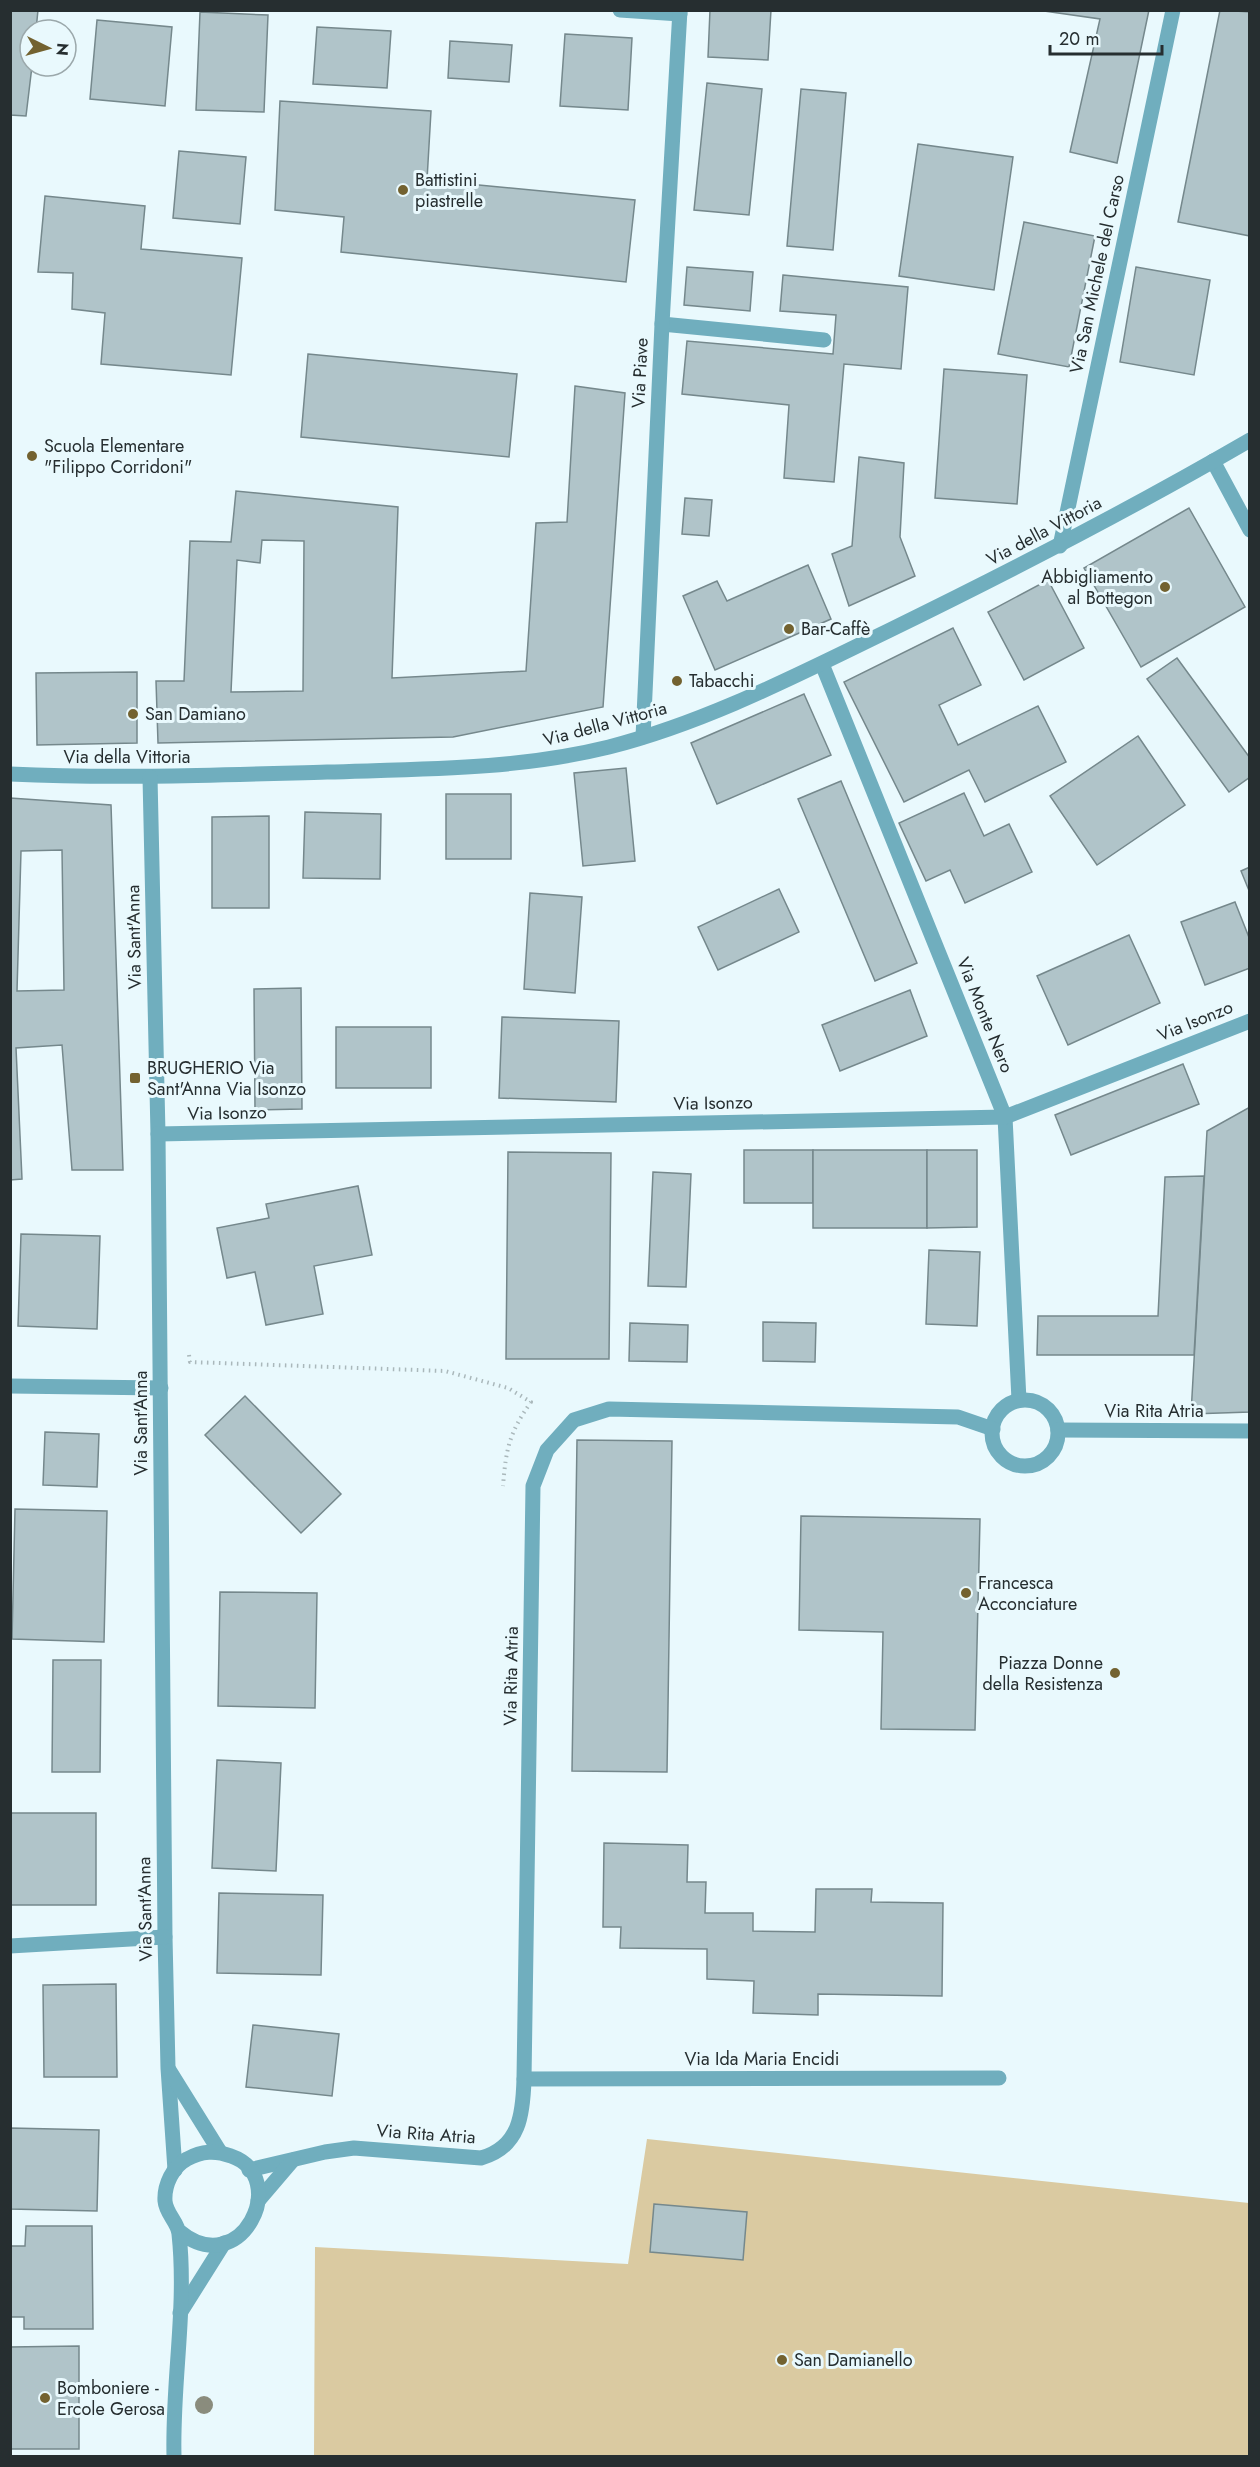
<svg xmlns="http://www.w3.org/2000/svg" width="1260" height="2467" font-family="Jost,sans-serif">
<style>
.green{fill:#dacaa1}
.building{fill:#b0c4c9;stroke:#75888c;stroke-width:1.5;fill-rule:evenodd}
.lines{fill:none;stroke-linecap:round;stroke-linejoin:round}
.path{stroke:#aab8bb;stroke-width:4;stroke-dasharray:1.5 4.5;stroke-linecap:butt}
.minor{stroke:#70aebe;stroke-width:15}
.tree{fill:#8a8c7d}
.poi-dot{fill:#736230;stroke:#e9f9fd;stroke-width:2}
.labels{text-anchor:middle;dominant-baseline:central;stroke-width:6;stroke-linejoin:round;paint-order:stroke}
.poi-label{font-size:18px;fill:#262e30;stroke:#e9f9fd;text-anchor:start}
.street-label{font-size:18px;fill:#262e30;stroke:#e9f9fd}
</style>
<rect width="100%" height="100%" fill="#e9f9fd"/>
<path class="green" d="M 647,2139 L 1249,2203 L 1249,2456 L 314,2456 L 315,2247 L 628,2264 Z"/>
<g class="building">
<path d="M 10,10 L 38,10 L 36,30 L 30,30 L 32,66 L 26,116 L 10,115 Z"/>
<path d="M 710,10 L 771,10 L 768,60 L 708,57 Z"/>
<path d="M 1037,10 L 1149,10 L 1117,163 L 1070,152 L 1100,19 Z"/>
<path d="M 1220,10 L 1250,12 L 1250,236 L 1178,222 Z"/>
<path d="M 200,12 L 268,15 L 264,112 L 196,110 Z"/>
<path d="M 97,20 L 172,27 L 165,106 L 90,99 Z"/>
<path d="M 317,27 L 391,31 L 387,88 L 313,84 Z"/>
<path d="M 565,34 L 632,38 L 628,110 L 560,106 Z"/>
<path d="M 450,41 L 512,45 L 509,82 L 448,78 Z"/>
<path d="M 707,83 L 762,89 L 749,215 L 694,210 Z"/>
<path d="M 801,89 L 846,93 L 833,250 L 787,246 Z"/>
<path d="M 280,101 L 431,111 L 427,180 L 635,200 L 626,282 L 341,252 L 344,217 L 275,210 Z"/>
<path d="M 918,144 L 1013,157 L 994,290 L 899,276 Z"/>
<path d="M 179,151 L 246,157 L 240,224 L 173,218 Z"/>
<path d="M 45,196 L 145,206 L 141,249 L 242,258 L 231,375 L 101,364 L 105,313 L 72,309 L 73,273 L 38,272 Z"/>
<path d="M 1024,222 L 1095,236 L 1069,367 L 998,354 Z"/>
<path d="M 687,267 L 753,272 L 750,311 L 684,305 Z"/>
<path d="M 1136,267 L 1210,280 L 1194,375 L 1120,362 Z"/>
<path d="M 783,275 L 908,287 L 901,369 L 844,364 L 834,482 L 784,478 L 789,405 L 682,394 L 687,341 L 833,354 L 836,315 L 780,311 Z"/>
<path d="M 308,354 L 517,374 L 509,457 L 301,437 Z"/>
<path d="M 944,369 L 1027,375 L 1017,504 L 935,498 Z"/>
<path d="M 575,386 L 625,393 L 603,707 L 453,737 L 158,743 L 156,681 L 184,681 L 190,541 L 231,542 L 236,491 L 398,507 L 392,678 L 526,671 L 536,523 L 567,522 ZM 262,540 L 304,541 L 303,691 L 231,692 L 237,560 L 260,563 Z"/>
<path d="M 859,457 L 904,463 L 900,537 L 915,576 L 849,606 L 832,554 L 852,546 Z"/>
<path d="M 685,498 L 712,500 L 709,536 L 682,534 Z"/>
<path d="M 1189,508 L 1245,607 L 1141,667 L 1084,568 Z"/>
<path d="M 808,565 L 831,619 L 715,670 L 683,596 L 717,581 L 727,601 Z"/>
<path d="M 1048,580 L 1084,648 L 1024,680 L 988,612 Z"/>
<path d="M 953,628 L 981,685 L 939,705 L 958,745 L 1038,706 L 1066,762 L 985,802 L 969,770 L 904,802 L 844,682 Z"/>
<path d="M 1177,658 L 1250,758 L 1250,777 L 1229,792 L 1147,679 Z"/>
<path d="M 137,672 L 137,743 L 37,745 L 36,673 Z"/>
<path d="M 804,694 L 831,755 L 717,804 L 691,743 Z"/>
<path d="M 1138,736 L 1185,805 L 1097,865 L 1050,796 Z"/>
<path d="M 626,768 L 635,861 L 583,866 L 574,773 Z"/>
<path d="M 841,781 L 917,963 L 875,981 L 798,799 Z"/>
<path d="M 964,793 L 984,836 L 1009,824 L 1032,872 L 965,903 L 950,870 L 926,881 L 899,823 Z"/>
<rect x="446" y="794" width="65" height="65"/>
<path d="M 10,798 L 111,805 L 123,1170 L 72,1170 L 62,1045 L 16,1048 L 22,1179 L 10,1180 ZM 62,850 L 64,990 L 17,991 L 21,851 Z"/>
<path d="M 305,812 L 381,814 L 380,879 L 303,878 Z"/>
<path d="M 269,816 L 269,908 L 212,908 L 212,817 Z"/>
<path d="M 1250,867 L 1250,893 L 1241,871 Z"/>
<path d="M 779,889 L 799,932 L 718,970 L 698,927 Z"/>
<path d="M 530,893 L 582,897 L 575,993 L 524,989 Z"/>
<path d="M 1235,902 L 1250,940 L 1250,968 L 1205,985 L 1181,922 Z"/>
<path d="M 1129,935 L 1160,1003 L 1068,1045 L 1037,976 Z"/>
<path d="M 301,988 L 302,1109 L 255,1110 L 254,989 Z"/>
<path d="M 910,990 L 927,1036 L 840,1071 L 822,1025 Z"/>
<path d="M 502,1017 L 619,1021 L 616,1102 L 499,1098 Z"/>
<rect x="336" y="1027" width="95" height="61"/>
<path d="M 1183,1064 L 1199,1104 L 1071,1155 L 1055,1115 Z"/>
<path d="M 1250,1107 L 1250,1412 L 1191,1414 L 1207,1131 Z"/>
<rect x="744" y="1150" width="69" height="53"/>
<rect x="813" y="1150" width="114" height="78"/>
<path d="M 927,1150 L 977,1150 L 977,1227 L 927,1228 Z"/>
<path d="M 508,1152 L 611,1153 L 609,1359 L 506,1359 Z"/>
<path d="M 653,1172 L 691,1174 L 686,1287 L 648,1286 Z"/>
<path d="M 1204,1176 L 1194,1355 L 1037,1355 L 1038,1316 L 1158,1316 L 1165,1177 Z"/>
<path d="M 358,1186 L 372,1255 L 314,1266 L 323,1314 L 266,1325 L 255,1272 L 227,1278 L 217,1228 L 269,1218 L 266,1204 Z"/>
<path d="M 21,1234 L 100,1236 L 97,1329 L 18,1326 Z"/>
<path d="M 929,1250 L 980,1252 L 977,1326 L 926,1324 Z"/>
<path d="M 763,1322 L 816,1323 L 815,1362 L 763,1361 Z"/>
<path d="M 630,1323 L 688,1325 L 687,1362 L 629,1361 Z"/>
<path d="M 245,1396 L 341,1494 L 301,1533 L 205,1435 Z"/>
<path d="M 45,1432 L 99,1434 L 97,1487 L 43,1485 Z"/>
<path d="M 577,1440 L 672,1441 L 667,1772 L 572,1771 Z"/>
<path d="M 15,1509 L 107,1511 L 104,1642 L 12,1639 Z"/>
<path d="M 801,1516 L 980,1519 L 975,1730 L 881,1729 L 883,1632 L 799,1630 Z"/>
<path d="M 220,1592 L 317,1593 L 315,1708 L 218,1706 Z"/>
<path d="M 53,1660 L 101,1660 L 100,1772 L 52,1772 Z"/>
<path d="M 217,1760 L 281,1763 L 276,1871 L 212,1868 Z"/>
<rect x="10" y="1813" width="86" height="92"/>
<path d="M 604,1843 L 688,1845 L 687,1882 L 706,1882 L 705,1913 L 753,1913 L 753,1931 L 815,1932 L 816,1889 L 872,1889 L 871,1902 L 943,1903 L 942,1996 L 818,1994 L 818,2015 L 753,2013 L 754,1981 L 707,1979 L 707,1949 L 620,1948 L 621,1927 L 603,1927 Z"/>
<path d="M 219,1893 L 323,1895 L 321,1975 L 217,1973 Z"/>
<path d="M 116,1984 L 117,2077 L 44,2077 L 43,1985 Z"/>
<path d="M 253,2025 L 339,2034 L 332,2096 L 246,2087 Z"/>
<path d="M 10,2128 L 99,2130 L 97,2211 L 10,2209 Z"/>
<path d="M 654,2204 L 747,2212 L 743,2260 L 650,2252 Z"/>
<path d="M 26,2226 L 92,2226 L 93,2329 L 24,2329 L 24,2317 L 10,2317 L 10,2246 L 25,2246 Z"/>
<path d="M 79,2346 L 79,2449 L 10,2449 L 10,2347 Z"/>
</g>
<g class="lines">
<path class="path" d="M 189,1355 L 190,1362 L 445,1371 L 508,1388 L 531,1402 C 509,1433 506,1449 503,1486"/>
<g class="minor">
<path d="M 620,10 L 680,14"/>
<path d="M 662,324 L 824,340"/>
<path d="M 1213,461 L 1250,530"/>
<path d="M 1060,546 L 1173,10"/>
<path d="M 822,664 L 1005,1117 L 1019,1400"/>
<path d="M 643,737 L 662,324 L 680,10"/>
<path d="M 10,774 C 116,779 221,775 327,772 C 422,769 516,770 609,747 C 707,722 797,675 888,631 C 1011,571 1131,509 1250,440"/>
<path d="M 150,777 L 158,1134 L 165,1937 L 168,2068 L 175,2170"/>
<path d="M 158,1134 L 1005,1117 L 1250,1021"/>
<path d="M 10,1386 L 161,1388"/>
<circle cx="1025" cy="1433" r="33"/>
<path d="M 1058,1430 L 1250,1431"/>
<path d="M 10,1946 L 165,1937"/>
<path d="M 169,2070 L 220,2152"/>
<path d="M 524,2079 L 999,2078"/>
<path d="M 249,2170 L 325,2152 L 354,2148 L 481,2158 C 520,2147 523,2114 524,2079 L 533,1486 L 547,1450 L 574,1420 L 609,1409 L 958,1417 L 993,1429"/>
<path d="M 258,2201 L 293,2160"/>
<path d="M 180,2313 L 224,2243"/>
<path d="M 174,2456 C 172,2382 187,2308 179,2234 C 178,2222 166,2214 165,2201 C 164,2185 173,2166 187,2159 C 202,2151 215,2150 231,2156 C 292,2177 241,2283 179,2231"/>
</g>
</g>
<circle class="tree" cx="204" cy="2405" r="9"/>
<g class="poi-dot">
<circle cx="403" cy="190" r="6"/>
<circle cx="32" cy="456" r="6"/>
<circle cx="1165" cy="587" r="6"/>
<circle cx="789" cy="629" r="6"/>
<circle cx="677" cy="681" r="6"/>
<circle cx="133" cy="714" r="6"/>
<rect x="129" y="1072" width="12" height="12" rx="3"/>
<circle cx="966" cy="1593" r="6"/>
<circle cx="1115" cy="1673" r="6"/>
<circle cx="782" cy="2360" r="6"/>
<circle cx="45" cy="2398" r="6"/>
</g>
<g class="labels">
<g class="poi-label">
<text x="415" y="180">Battistini<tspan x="415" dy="21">piastrelle</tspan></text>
<text x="44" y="446">Scuola Elementare<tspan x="44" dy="21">"Filippo Corridoni"</tspan></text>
<text x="1153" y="577" text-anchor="end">Abbigliamento<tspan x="1153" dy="21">al Bottegon</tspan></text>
<text x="801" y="629">Bar-Caffè</text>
<text x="689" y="681">Tabacchi</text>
<text x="145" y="714">San Damiano</text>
<text x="147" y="1068">BRUGHERIO Via<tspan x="147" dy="21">Sant'Anna Via Isonzo</tspan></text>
<text x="978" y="1583">Francesca<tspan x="978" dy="21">Acconciature</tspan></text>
<text x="1103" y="1663" text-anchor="end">Piazza Donne<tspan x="1103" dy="21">della Resistenza</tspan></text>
<text x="794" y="2360">San Damianello</text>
<text x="57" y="2388">Bomboniere -<tspan x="57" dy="21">Ercole Gerosa</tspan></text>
</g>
<g class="street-label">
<text transform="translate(1097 274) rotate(-78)">Via San Michele del Carso</text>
<text transform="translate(640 373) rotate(-87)">Via Piave</text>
<text transform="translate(1044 531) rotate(-28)">Via della Vittoria</text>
<text transform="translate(605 724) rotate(-15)">Via della Vittoria</text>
<text x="127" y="757">Via della Vittoria</text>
<text transform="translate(134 937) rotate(-91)">Via Sant'Anna</text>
<text transform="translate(985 1015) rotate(68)">Via Monte Nero</text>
<text transform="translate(1195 1021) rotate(-22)">Via Isonzo</text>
<text transform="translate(713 1103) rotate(-1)">Via Isonzo</text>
<text transform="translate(227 1113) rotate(-1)">Via Isonzo</text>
<text x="1154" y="1411">Via Rita Atria</text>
<text transform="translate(141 1423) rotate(-90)">Via Sant'Anna</text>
<text transform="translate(511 1676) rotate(-89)">Via Rita Atria</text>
<text transform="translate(145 1909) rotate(-91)">Via Sant'Anna</text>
<text x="762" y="2059">Via Ida Maria Encidi</text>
<text transform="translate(426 2134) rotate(4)">Via Rita Atria</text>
</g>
</g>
<rect width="1260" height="2467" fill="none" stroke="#262e30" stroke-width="24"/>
<g transform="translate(48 48) rotate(95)"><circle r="28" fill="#e9f9fd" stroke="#9ba8ab" stroke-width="1.5"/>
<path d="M0-4.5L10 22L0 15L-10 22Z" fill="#736230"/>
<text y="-9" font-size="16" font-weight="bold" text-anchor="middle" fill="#262e30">N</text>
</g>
<path d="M1050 45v9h112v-9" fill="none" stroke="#262e30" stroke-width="3"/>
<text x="1059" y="45" font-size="18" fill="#262e30" stroke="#e9f9fd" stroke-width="4.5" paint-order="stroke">20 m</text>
</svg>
